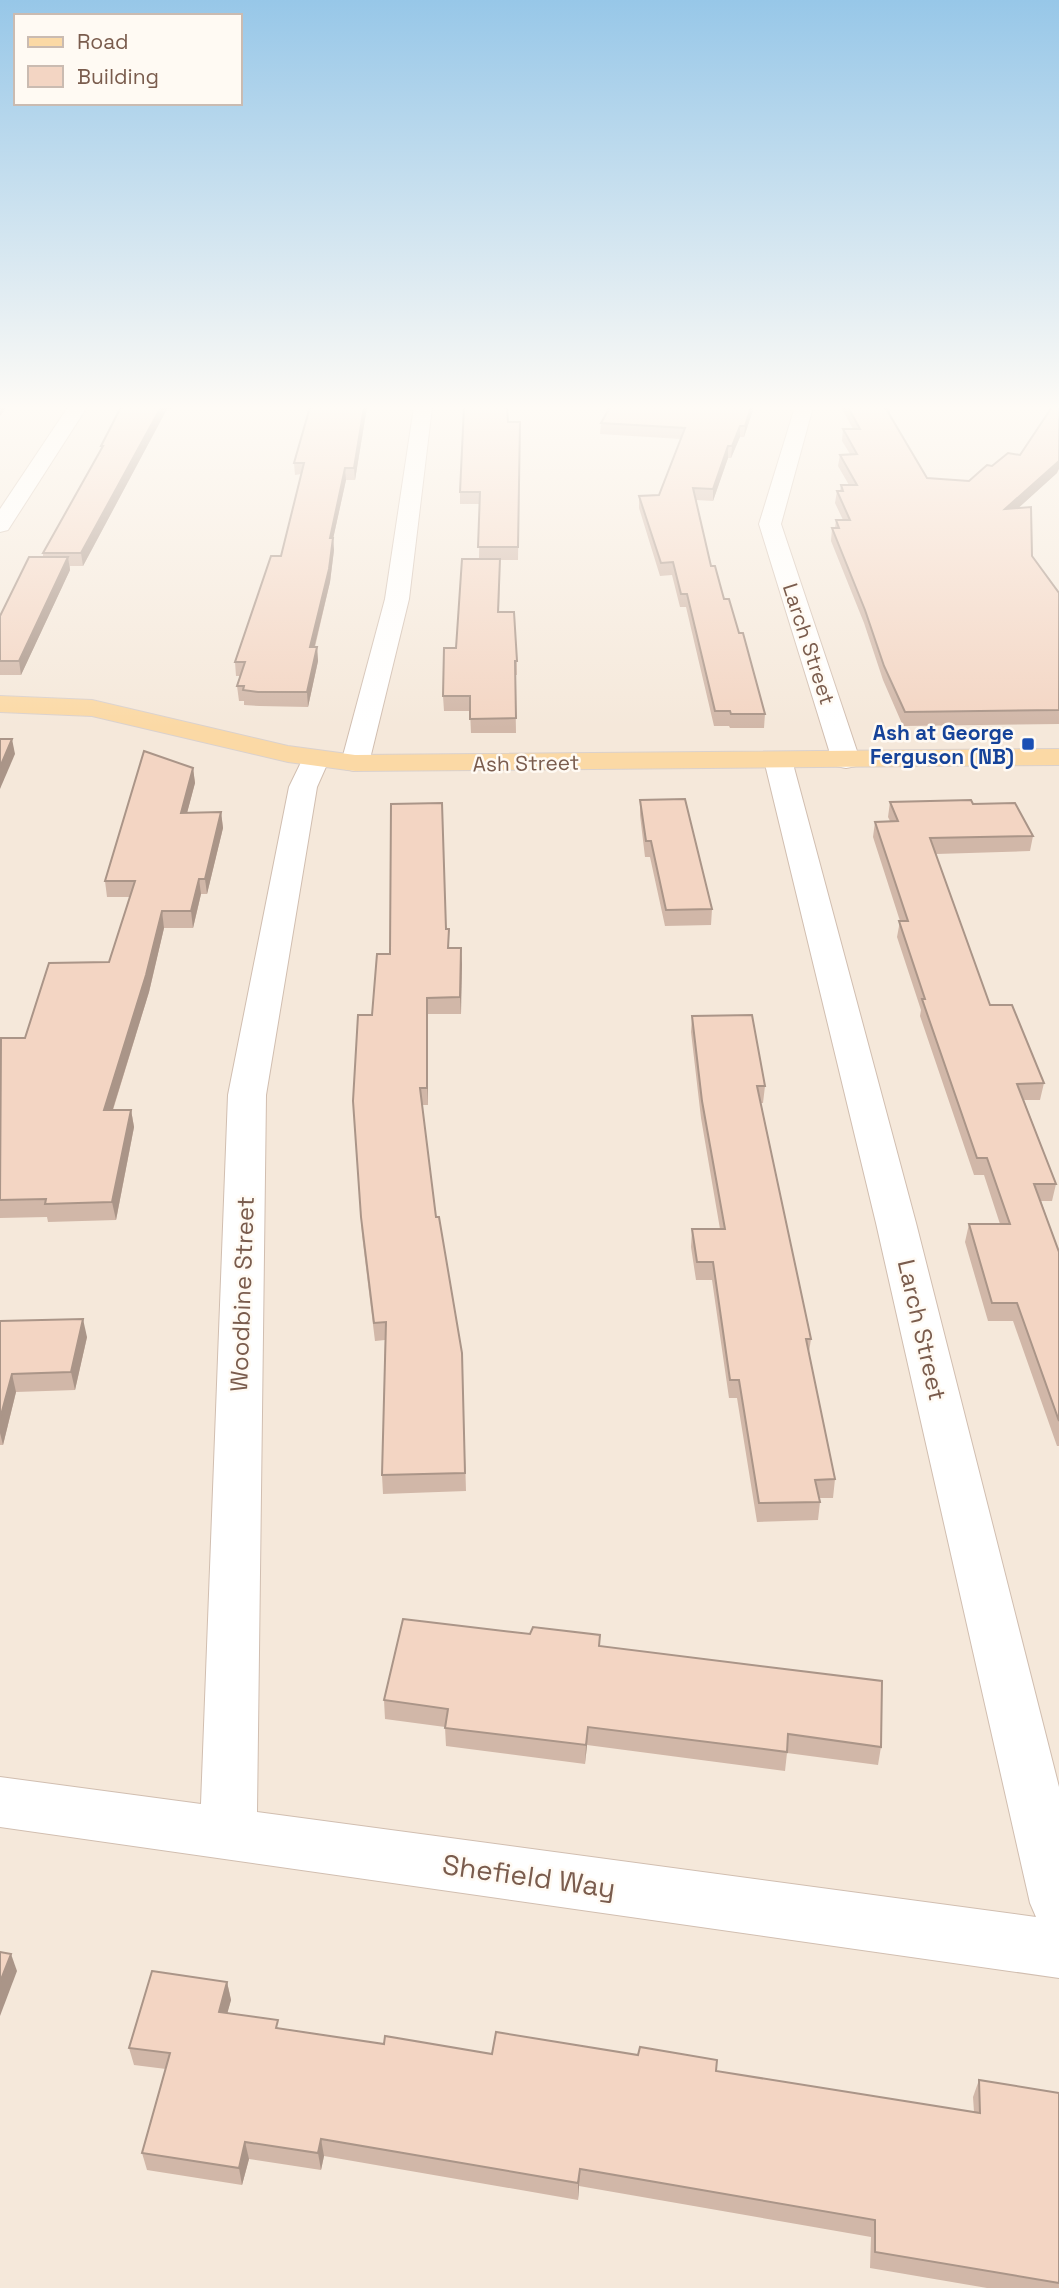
<svg xmlns="http://www.w3.org/2000/svg" width="1059" height="2288" font-family="'Space Grotesk',sans-serif">
<style>
.residential{fill:#f5e8da}
.lines{fill:none;stroke-linecap:round;stroke-linejoin:round}
.minor-casing{stroke:#d1beb0;stroke-width:2}
.major-casing{stroke:#dad1cd;stroke-width:2}
.minor{fill:#fff;fill-rule:evenodd}
.major{fill:#fbd9a5;fill-rule:evenodd}
.wall{fill:#d1b7a8}
.shaded-wall{fill:#aa9588}
.building{fill:#f3d5c3;stroke:#aa9588;stroke-width:2}
.transit-dot{fill:#1a4fb4;stroke:#fffaf3;stroke-width:2.5}
.labels{text-anchor:middle;dominant-baseline:central;stroke-width:5;stroke-linejoin:round;paint-order:stroke}
.far-street-label{font-size:21px;fill:#7a5c4d;stroke:#fffaf3}
.far-transit-label{font-size:21px;font-weight:bold;fill:#164399;stroke:#fffaf3;text-anchor:end}
.street-label{font-size:24px;fill:#7a5c4d;stroke:#fffaf3}
.near-street-label{font-size:28px;fill:#7a5c4d;stroke:#fffaf3}
</style>
<rect width="100%" height="100%" fill="#fdf6ec"/>
<rect class="residential" x="0" y="407" width="1059" height="1881"/>
<g class="lines">
<g class="minor-casing">
<g id="minor">
<path d="M 68,407 L 87,407 L 8,530 L 0,532 L 0,509 Z"/>
<path d="M 414,407 L 432,407 L 409,599 L 369,763 L 365,769 L 355,771 L 345,769 L 341,763 L 385,599 Z"/>
<path d="M 795,407 L 813,407 L 781,524 L 860,760 L 856,766 L 846,768 L 836,766 L 832,760 L 759,524 Z"/>
<path d="M 315,752 L 325,754 L 329,760 L 317,787 L 266,1095 L 257,1812 L 1036,1917 L 1030,1903 L 876,1223 L 764,760 L 768,754 L 778,752 L 788,754 L 792,760 L 916,1223 L 1059,1787 L 1059,1978 L 0,1827 L 0,1777 L 201,1804 L 228,1095 L 289,787 L 305,754 Z"/>
</g>
</g>
<g class="major-casing">
<path id="major" d="M 0,696 L 92,700 L 288,746 L 355,755 L 1059,749 L 1059,765 L 355,771 L 288,762 L 92,716 L 0,712 Z"/>
</g>
<use href="#minor" class="minor"/>
<use href="#major" class="major"/>
</g>
<g class="wall">
<path d="M 121,407 L 174,407 L 173,409 L 167,409 L 83,566 L 70,566 L 70,570 L 21,675 L 0,675 L 0,616 L 43,557 L 43,553 L 101,450 L 101,446 Z"/>
<path d="M 310,407 L 367,407 L 355,480 L 346,480 L 333,539 L 334,550 L 330,582 L 315,647 L 317,647 L 318,661 L 308,707 L 260,706 L 244,705 L 244,701 L 239,701 L 237,686 L 240,676 L 236,676 L 235,662 L 281,556 L 301,474 L 295,475 L 294,463 Z"/>
<path d="M 754,407 L 744,437 L 740,437 L 731,458 L 728,458 L 713,501 L 696,500 L 711,566 L 739,633 L 765,714 L 764,728 L 730,728 L 729,726 L 714,726 L 686,607 L 680,607 L 672,575 L 660,576 L 639,508 L 639,496 L 659,495 L 681,439 L 600,434 L 601,423 Z"/>
<path d="M 841,407 L 890,407 L 890,415 L 927,478 L 969,481 L 1057,473 L 1018,508 L 1032,556 L 1059,593 L 1059,724 L 903,726 L 883,680 L 864,623 L 831,541 L 832,528 L 835,528 L 836,520 L 843,520 L 835,503 L 837,491 L 840,491 L 841,485 L 849,485 L 838,466 L 840,455 L 850,454 L 842,441 L 843,429 L 853,429 Z"/>
<path d="M 508,422 L 520,422 L 518,560 L 500,560 L 499,612 L 517,661 L 517,675 L 515,675 L 516,733 L 471,733 L 470,711 L 444,711 L 443,696 L 479,559 L 480,504 L 460,504 L 460,492 Z"/>
<path d="M 193,768 L 195,783 L 187,813 L 221,812 L 223,828 L 207,894 L 201,894 L 193,928 L 164,928 L 149,992 L 113,1110 L 131,1110 L 134,1127 L 116,1220 L 48,1222 L 47,1217 L 0,1218 L 0,1040 L 25,1038 L 109,962 L 130,897 L 107,897 L 105,881 Z"/>
<path d="M 640,800 L 712,909 L 711,925 L 665,926 L 650,857 L 645,857 L 640,815 Z"/>
<path d="M 890,802 L 973,804 L 1033,836 L 1030,851 L 936,854 L 990,1005 L 1044,1083 L 1040,1100 L 1024,1100 L 1056,1184 L 1052,1201 L 1041,1201 L 1059,1252 L 1059,1446 L 1057,1446 L 1013,1321 L 988,1321 L 965,1242 L 969,1224 L 1000,1224 L 984,1175 L 974,1175 L 920,1016 L 921,1010 L 897,937 L 900,921 L 873,837 L 875,822 L 890,821 L 888,817 Z"/>
<path d="M 446,929 L 449,948 L 461,948 L 461,1014 L 427,1014 L 428,1105 L 422,1105 L 436,1217 L 462,1353 L 466,1491 L 383,1494 L 382,1475 L 385,1340 L 375,1341 L 362,1235 L 353,1101 L 372,1015 L 390,954 Z"/>
<path d="M 692,1016 L 765,1086 L 763,1103 L 761,1103 L 811,1339 L 809,1352 L 835,1479 L 833,1498 L 819,1498 L 820,1502 L 818,1520 L 757,1522 L 737,1398 L 729,1398 L 712,1280 L 696,1280 L 691,1247 L 692,1229 L 720,1229 L 701,1118 L 691,1032 Z"/>
<path d="M 0,1321 L 87,1337 L 75,1390 L 16,1392 L 3,1445 L 0,1445 Z"/>
<path d="M 600,1646 L 881,1747 L 878,1765 L 787,1753 L 785,1771 L 587,1745 L 585,1764 L 446,1746 L 445,1727 L 385,1719 L 384,1700 Z"/>
<path d="M 227,1982 L 231,2000 L 227,2013 L 279,2028 L 384,2044 L 492,2054 L 716,2071 L 974,2112 L 973,2097 L 979,2080 L 1059,2093 L 1059,2288 L 987,2288 L 870,2268 L 871,2237 L 579,2186 L 578,2200 L 324,2156 L 321,2170 L 249,2159 L 242,2185 L 147,2170 L 142,2153 L 166,2069 L 134,2065 L 129,2048 Z"/>
</g>
<g class="shaded-wall">
<path d="M 0,407 L 7,407 L 0,416 Z"/>
<path d="M 161,407 L 167,407 L 167,409 L 83,566 L 81,553 Z"/>
<path d="M 364,407 L 367,407 L 355,480 L 354,468 Z"/>
<path d="M 751,407 L 754,407 L 744,437 L 745,426 Z"/>
<path d="M 740,426 L 740,437 L 731,458 L 732,446 Z"/>
<path d="M 728,446 L 728,458 L 713,501 L 713,489 Z"/>
<path d="M 1059,461 L 1059,469 L 1057,473 L 1003,522 L 1005,509 Z"/>
<path d="M 345,468 L 346,480 L 333,539 L 334,550 L 330,582 L 311,661 L 310,647 L 330,538 Z"/>
<path d="M 68,557 L 70,570 L 21,675 L 19,661 Z"/>
<path d="M 317,647 L 318,661 L 308,707 L 307,692 Z"/>
<path d="M 12,739 L 15,754 L 0,789 L 0,767 Z"/>
<path d="M 193,768 L 195,783 L 183,828 L 181,813 Z"/>
<path d="M 221,812 L 223,828 L 207,894 L 205,879 Z"/>
<path d="M 199,879 L 201,894 L 193,928 L 191,911 Z"/>
<path d="M 162,911 L 164,928 L 149,992 L 107,1128 L 104,1110 Z"/>
<path d="M 461,948 L 462,964 L 461,1014 L 460,997 Z"/>
<path d="M 427,998 L 427,1014 L 428,1105 L 427,1088 Z"/>
<path d="M 131,1110 L 134,1127 L 116,1220 L 112,1202 Z"/>
<path d="M 83,1319 L 87,1337 L 75,1390 L 71,1372 Z"/>
<path d="M 12,1374 L 16,1392 L 3,1445 L 0,1433 L 0,1419 Z"/>
<path d="M 588,1727 L 587,1745 L 585,1764 L 586,1745 Z"/>
<path d="M 11,1954 L 17,1971 L 0,2016 L 0,1982 Z"/>
<path d="M 227,1982 L 231,2000 L 223,2029 L 219,2012 Z"/>
<path d="M 321,2139 L 324,2156 L 321,2170 L 318,2153 Z"/>
<path d="M 245,2142 L 249,2159 L 242,2185 L 239,2168 Z"/>
<path d="M 580,2169 L 579,2186 L 578,2200 L 578,2183 Z"/>
</g>
<g class="building">
<path d="M 121,407 L 161,407 L 81,553 L 43,553 L 103,446 L 101,446 Z"/>
<path d="M 310,407 L 364,407 L 354,468 L 345,468 L 330,538 L 333,538 L 329,569 L 310,647 L 317,647 L 307,692 L 258,692 L 243,690 L 244,686 L 237,686 L 245,662 L 235,662 L 271,556 L 281,556 L 304,463 L 294,463 Z"/>
<path d="M 464,407 L 507,407 L 508,422 L 520,422 L 518,547 L 478,547 L 480,492 L 460,492 Z"/>
<path d="M 610,407 L 751,407 L 745,426 L 740,426 L 732,446 L 728,446 L 713,489 L 693,488 L 711,566 L 715,566 L 724,599 L 729,599 L 739,633 L 743,633 L 765,714 L 731,714 L 730,711 L 715,711 L 687,594 L 681,594 L 673,562 L 661,563 L 639,496 L 659,495 L 685,428 L 601,423 Z"/>
<path d="M 848,407 L 885,407 L 927,478 L 969,481 L 987,465 L 992,466 L 1008,453 L 1020,455 L 1052,407 L 1059,407 L 1059,461 L 1005,509 L 1031,507 L 1032,556 L 1059,593 L 1059,710 L 905,712 L 884,666 L 865,610 L 832,528 L 839,528 L 836,520 L 850,520 L 837,491 L 843,491 L 841,485 L 857,485 L 840,455 L 857,454 L 843,429 L 860,429 Z"/>
<path d="M 29,557 L 68,557 L 19,661 L 0,661 L 0,616 Z"/>
<path d="M 462,559 L 500,559 L 498,612 L 514,612 L 517,661 L 515,661 L 516,718 L 470,719 L 470,696 L 443,696 L 444,648 L 456,648 Z"/>
<path d="M 0,739 L 12,739 L 0,767 Z"/>
<path d="M 144,751 L 193,768 L 181,813 L 221,812 L 205,879 L 199,879 L 191,911 L 162,911 L 146,975 L 104,1110 L 131,1110 L 112,1202 L 45,1204 L 46,1199 L 0,1200 L 1,1038 L 25,1038 L 49,963 L 109,962 L 135,881 L 105,881 Z"/>
<path d="M 685,799 L 712,909 L 666,910 L 651,841 L 646,841 L 640,800 Z"/>
<path d="M 971,800 L 973,804 L 1015,803 L 1033,836 L 930,838 L 990,1005 L 1012,1005 L 1044,1083 L 1017,1084 L 1056,1184 L 1034,1184 L 1059,1252 L 1059,1421 L 1017,1303 L 992,1303 L 969,1224 L 1010,1224 L 987,1158 L 977,1158 L 922,999 L 925,999 L 899,921 L 908,921 L 875,822 L 898,821 L 890,802 Z"/>
<path d="M 442,803 L 446,929 L 449,929 L 448,948 L 461,948 L 460,997 L 427,998 L 427,1088 L 420,1088 L 436,1217 L 439,1217 L 462,1353 L 465,1473 L 382,1475 L 386,1322 L 374,1323 L 361,1217 L 353,1101 L 358,1015 L 372,1015 L 377,954 L 390,954 L 391,804 Z"/>
<path d="M 752,1015 L 765,1086 L 757,1086 L 811,1339 L 806,1339 L 835,1479 L 815,1480 L 820,1502 L 759,1503 L 739,1380 L 730,1380 L 713,1262 L 697,1262 L 692,1229 L 725,1229 L 702,1101 L 692,1016 Z"/>
<path d="M 83,1319 L 71,1372 L 12,1374 L 0,1419 L 0,1321 Z"/>
<path d="M 403,1619 L 530,1634 L 533,1627 L 600,1635 L 599,1646 L 882,1681 L 881,1747 L 788,1734 L 787,1752 L 588,1727 L 586,1745 L 445,1728 L 448,1709 L 384,1700 Z"/>
<path d="M 0,1952 L 11,1954 L 0,1982 Z"/>
<path d="M 152,1971 L 227,1982 L 219,2012 L 278,2020 L 276,2028 L 384,2044 L 385,2036 L 492,2054 L 496,2032 L 638,2055 L 640,2047 L 717,2060 L 716,2071 L 980,2113 L 979,2080 L 1059,2093 L 1059,2283 L 875,2252 L 875,2220 L 580,2169 L 578,2183 L 321,2139 L 318,2153 L 245,2142 L 239,2168 L 142,2153 L 170,2053 L 129,2048 Z"/>
</g>
<linearGradient id="sky" x2="0" y2="1"><stop stop-color="#97c7e8"/><stop offset="0.56" stop-color="#fefbf6"/><stop offset="1" stop-color="#fefbf6" stop-opacity="0"/></linearGradient>
<rect width="1059" height="728" fill="url(#sky)"/>
<rect class="transit-dot" x="1021" y="737" width="14" height="14" rx="3.5"/>
<g class="labels">
<g class="far-street-label">
<text transform="translate(809 644) rotate(72)">Larch Street</text>
<text transform="translate(526 763) rotate(-1)">Ash Street</text>
</g>
<g class="far-transit-label">
<text x="1014" y="732">Ash at George<tspan x="1014" dy="24">Ferguson (NB)</tspan></text>
</g>
<g class="street-label">
<text transform="translate(242 1294) rotate(-88)">Woodbine Street</text>
<text transform="translate(922 1330) rotate(77)">Larch Street</text>
</g>
<g class="near-street-label">
<text transform="translate(529 1876) rotate(8)">Shefield Way</text>
</g>
</g>
<rect x="14" y="14" width="228" height="91" fill="#fffaf3" stroke="#cabbb1" stroke-width="2"/>
<rect x="28" y="37" width="35" height="10" fill="#fbd9a5" stroke="#cabbb1" stroke-width="2"/>
<text x="77" y="49" font-size="21" fill="#7a5c4d">Road</text>
<rect x="28" y="66" width="35" height="21" fill="#f3d5c3" stroke="#cabbb1" stroke-width="2"/>
<text x="77" y="84" font-size="21" fill="#7a5c4d">Building</text>
</svg>
